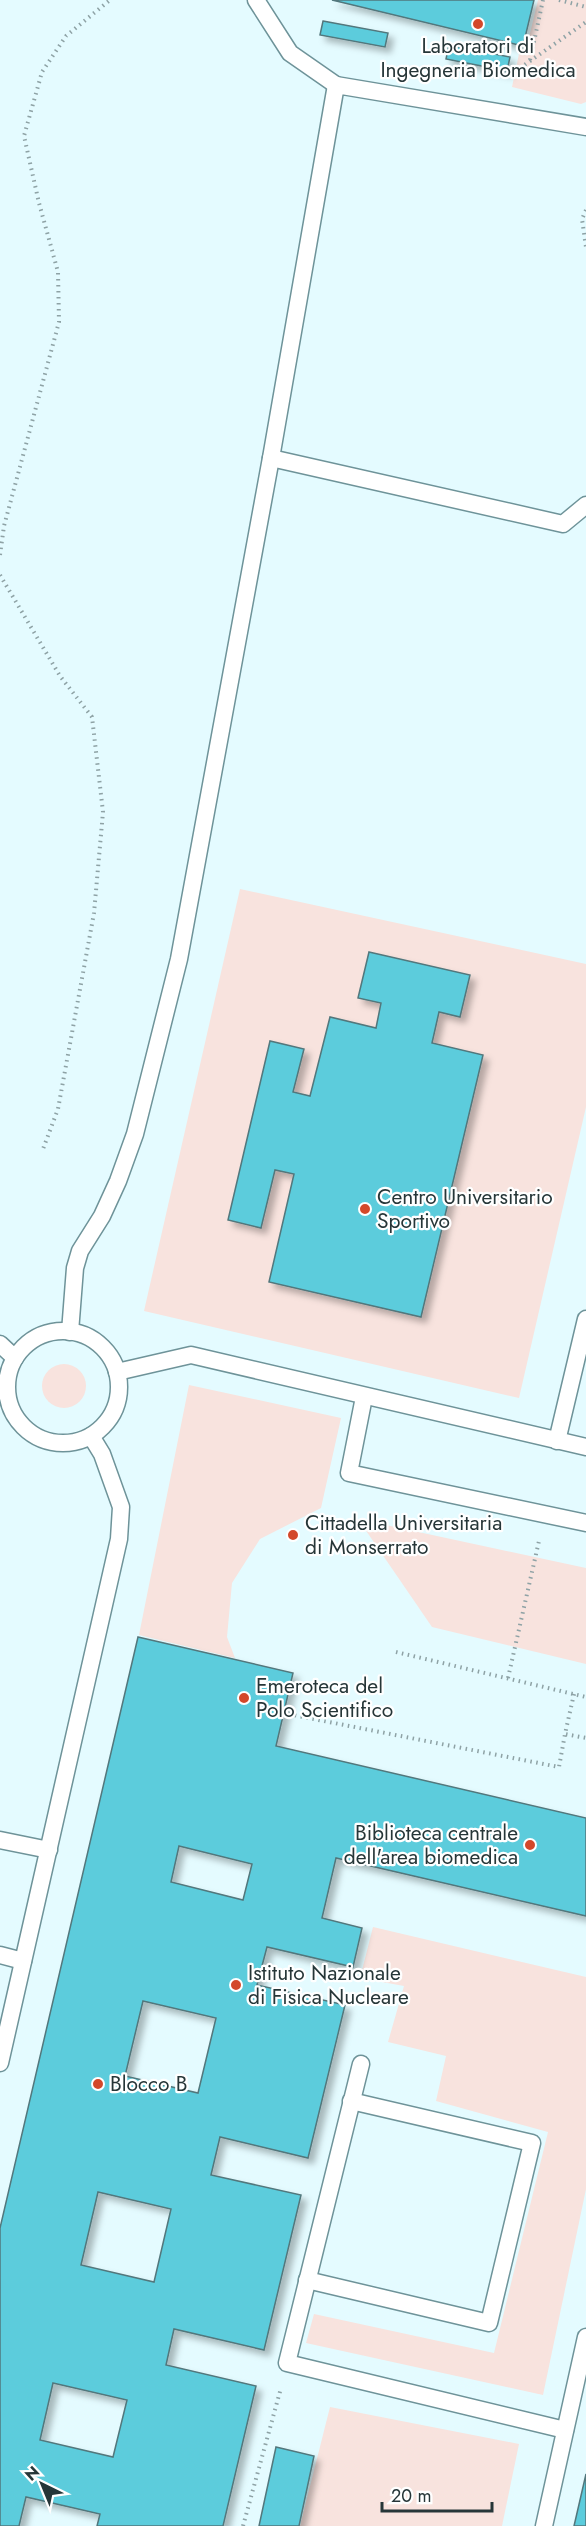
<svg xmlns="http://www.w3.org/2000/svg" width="586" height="2526" font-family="Jost,sans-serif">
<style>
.green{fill:#f8e3de}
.building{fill:#5bccdc;stroke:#52777c;stroke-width:1.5;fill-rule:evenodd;filter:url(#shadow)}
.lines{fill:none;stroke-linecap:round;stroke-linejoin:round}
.lane-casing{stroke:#6e9399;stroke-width:19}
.path{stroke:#8ea2a5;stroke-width:4;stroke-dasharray:1.5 4.5;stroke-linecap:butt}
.lane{stroke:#fff;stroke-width:16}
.poi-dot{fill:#d3482a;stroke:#fff;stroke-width:2}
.labels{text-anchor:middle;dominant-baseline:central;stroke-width:4.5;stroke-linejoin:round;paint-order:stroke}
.poi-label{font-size:21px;fill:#263638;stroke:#fff;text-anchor:start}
</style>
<defs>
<filter id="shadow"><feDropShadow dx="5.5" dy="5.5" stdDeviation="3" flood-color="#0004"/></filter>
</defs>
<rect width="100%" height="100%" fill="#e4fbff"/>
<g class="green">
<path d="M 538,0 L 586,0 L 586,102 L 581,104 L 512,87 L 520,49 L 526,50 Z"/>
<path d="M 240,889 L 586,964 L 586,1107 L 519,1398 L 144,1311 Z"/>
<circle cx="64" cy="1386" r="22"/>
<path d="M 189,1385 L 341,1418 L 321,1508 L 260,1539 L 232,1583 L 227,1637 L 235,1658 L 139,1635 Z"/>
<path d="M 358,1519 L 586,1568 L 586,1664 L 432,1627 Z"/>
<path d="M 373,1927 L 586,1977 L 586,2189 L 543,2395 L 306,2343 L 314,2314 L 494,2353 L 548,2132 L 436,2101 L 446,2056 L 388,2042 L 404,1986 L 360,1978 Z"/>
<path d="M 330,2407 L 519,2444 L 502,2526 L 300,2526 Z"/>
</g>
<g class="building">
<path d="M 332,0 L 534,0 L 523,46 Z"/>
<path d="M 323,21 L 388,33 L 385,47 L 320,35 Z"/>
<path d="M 449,45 L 510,57 L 507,71 L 446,59 Z"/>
<path d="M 369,952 L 470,975 L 460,1017 L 439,1012 L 432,1043 L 483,1055 L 421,1317 L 269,1282 L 294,1174 L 275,1170 L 261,1228 L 228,1220 L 270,1041 L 304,1049 L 293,1092 L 310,1096 L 330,1017 L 376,1028 L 381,1003 L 358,998 Z"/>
<path d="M 138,1637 L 293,1673 L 276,1746 L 586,1818 L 586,1916 L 336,1858 L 322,1918 L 362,1928 L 353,1967 L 267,1947 L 257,1985 L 345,2005 L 308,2158 L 220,2137 L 211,2175 L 301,2195 L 264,2350 L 174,2329 L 166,2365 L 256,2386 L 223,2526 L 97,2526 L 100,2514 L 26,2497 L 19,2526 L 0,2526 L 0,2228 ZM 179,1846 L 252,1864 L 243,1900 L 171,1882 ZM 143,2001 L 216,2018 L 198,2093 L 125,2076 ZM 98,2192 L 171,2209 L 154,2282 L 81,2265 ZM 53,2383 L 127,2400 L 113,2457 L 40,2440 Z"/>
<path d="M 276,2447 L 314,2456 L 299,2526 L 259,2526 Z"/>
<path d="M 586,2474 L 586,2526 L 574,2526 Z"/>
</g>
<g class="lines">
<g class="lane-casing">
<g id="lane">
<path d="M 256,0 L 290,53 L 336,85"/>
<path d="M 271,458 L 563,524 L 586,505"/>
<circle cx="63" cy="1387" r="56"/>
<path d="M 70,1332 L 75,1268 L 80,1251 L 102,1216 L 118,1181 L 135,1134 L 179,959 L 271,458 L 336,85 L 586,127"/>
<path d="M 0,1344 L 15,1358"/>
<path d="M 117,1372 L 191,1355 L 586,1447"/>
<path d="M 364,1397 L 349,1473 L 586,1523"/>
<path d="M 557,1441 L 586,1319"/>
<path d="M 0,1840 L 49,1850"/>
<path d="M 0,1955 L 23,1961"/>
<path d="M 0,2063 L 119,1539 L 121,1507 L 102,1454 L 91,1436"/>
<path d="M 361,2064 L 287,2363 L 565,2430"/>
<path d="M 307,2280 L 489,2323 L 532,2143 L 351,2101"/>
<path d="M 544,2526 L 586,2337"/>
</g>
</g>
<g class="path">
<path d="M 559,0 L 586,7"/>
<path d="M 530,60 L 543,0"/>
<path d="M 510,75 L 586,22"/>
<path d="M 586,210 L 582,219 L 586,247"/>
<path d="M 0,555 L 4,526 L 59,322 L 58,272 L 39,203 L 24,136 L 42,72 L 66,36 L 110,0"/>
<path d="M 0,575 L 60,676 L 92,717 L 103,812 L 94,913 L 58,1109 L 43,1149"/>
<path d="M 396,1652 L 586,1697"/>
<path d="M 508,1678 L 539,1541"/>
<path d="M 574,1694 L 565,1734 L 586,1738"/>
<path d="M 283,1713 L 559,1767 L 565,1734"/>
<path d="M 243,2526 L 281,2388"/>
</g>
<use href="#lane" class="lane"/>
</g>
<g class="poi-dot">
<circle cx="478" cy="24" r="6"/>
<circle cx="365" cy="1209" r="6"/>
<circle cx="293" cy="1535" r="6"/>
<circle cx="244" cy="1698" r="6"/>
<circle cx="530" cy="1845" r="6"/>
<circle cx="236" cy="1985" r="6"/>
<circle cx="98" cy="2084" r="6"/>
</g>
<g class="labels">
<g class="poi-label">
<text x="478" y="46" text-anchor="middle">Laboratori di<tspan x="478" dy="24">Ingegneria Biomedica</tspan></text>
<text x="377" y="1197">Centro Universitario<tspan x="377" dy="24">Sportivo</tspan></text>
<text x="305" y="1523">Cittadella Universitaria<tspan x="305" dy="24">di Monserrato</tspan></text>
<text x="256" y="1686">Emeroteca del<tspan x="256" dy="24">Polo Scientifico</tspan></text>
<text x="518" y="1833" text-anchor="end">Biblioteca centrale<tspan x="518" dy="24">dell'area biomedica</tspan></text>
<text x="248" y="1973">Istituto Nazionale<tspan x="248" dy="24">di Fisica Nucleare</tspan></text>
<text x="110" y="2084">Blocco B</text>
</g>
</g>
<g transform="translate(42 2484) rotate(317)" stroke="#ffffff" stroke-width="4.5" paint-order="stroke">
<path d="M0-4.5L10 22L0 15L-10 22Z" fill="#263638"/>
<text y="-9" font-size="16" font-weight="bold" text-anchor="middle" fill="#263638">N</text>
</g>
<path d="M382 2502v9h110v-9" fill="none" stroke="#263638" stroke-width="3"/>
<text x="391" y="2502" font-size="18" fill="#263638" stroke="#ffffff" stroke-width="4.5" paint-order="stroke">20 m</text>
</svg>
